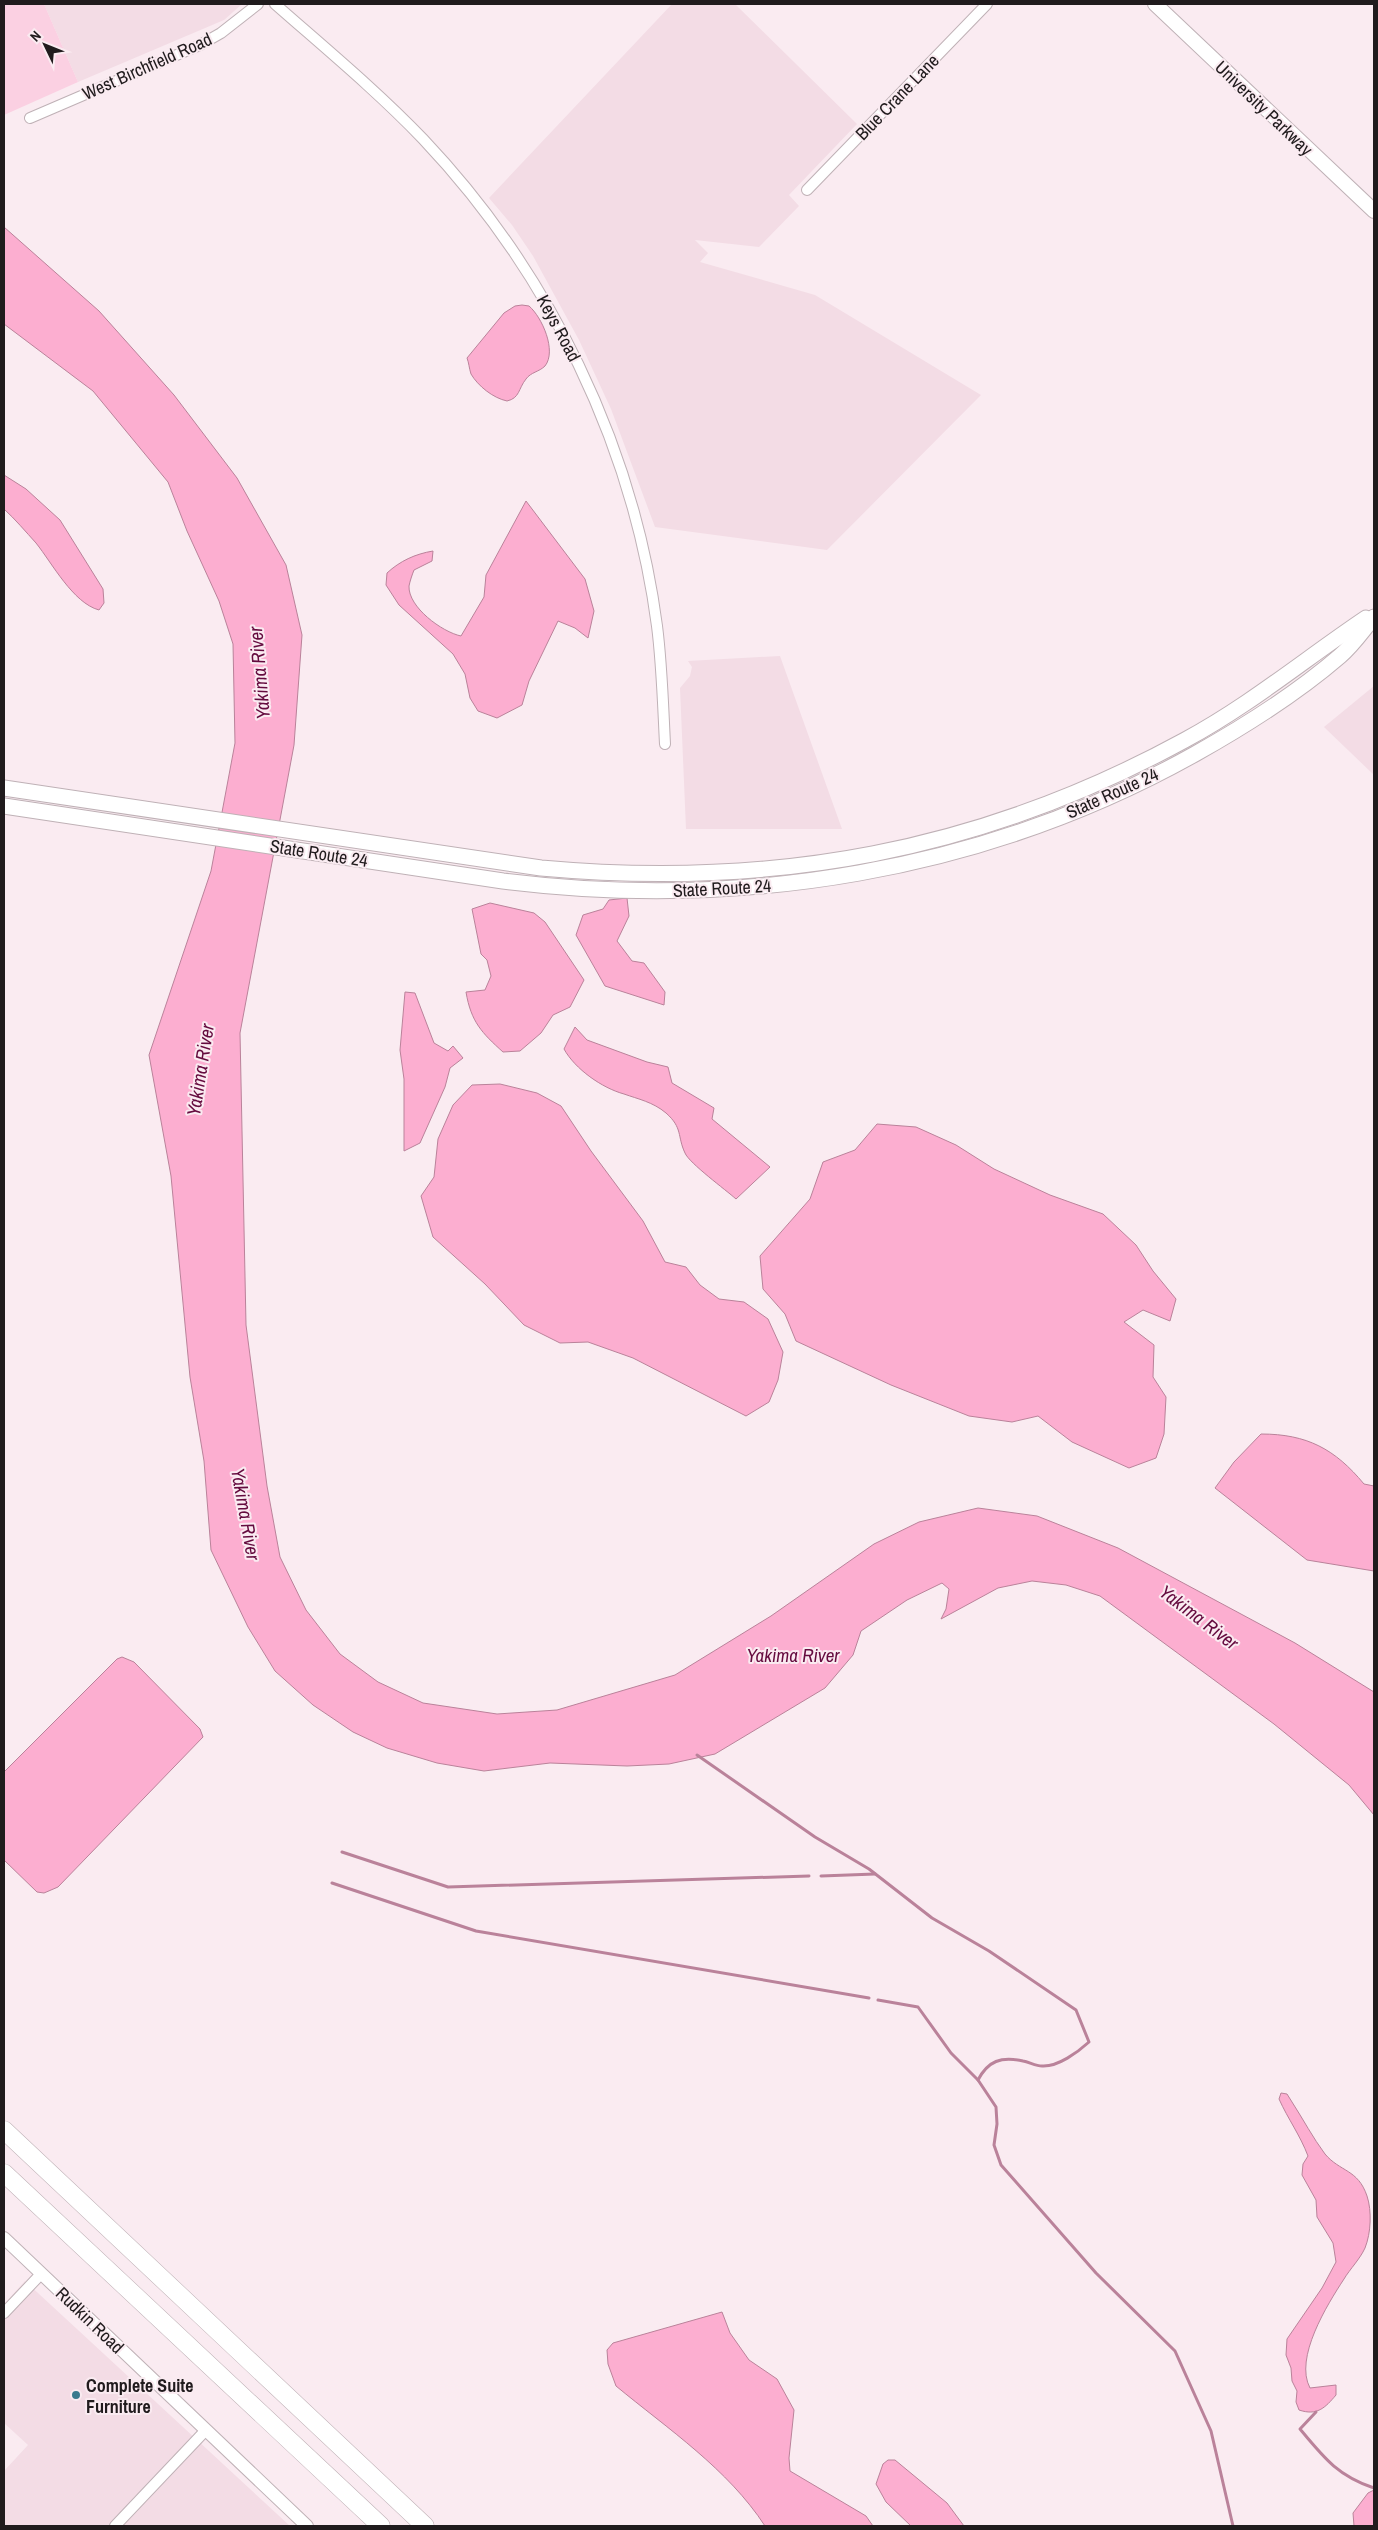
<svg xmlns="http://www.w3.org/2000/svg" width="1378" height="2530" font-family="'Archivo Narrow',sans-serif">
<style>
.built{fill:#f3dce5}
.green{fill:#fbd0e2}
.water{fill:#fcaed0;stroke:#ba829a}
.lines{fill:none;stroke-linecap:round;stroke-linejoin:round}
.stream{stroke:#ba829a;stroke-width:3}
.minor-casing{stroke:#bfb1b6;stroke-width:12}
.tertiary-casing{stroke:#bfb1b6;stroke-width:14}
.secondary-casing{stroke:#bfb1b6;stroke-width:16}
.primary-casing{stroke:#bfb1b6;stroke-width:17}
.motorway-casing{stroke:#bfb1b6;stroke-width:19}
.minor{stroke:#fff;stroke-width:10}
.tertiary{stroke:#fff;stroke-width:12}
.secondary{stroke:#fff;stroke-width:14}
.primary{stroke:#fff;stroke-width:15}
.motorway{stroke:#fff;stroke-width:18}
.poi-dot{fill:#3a7a8e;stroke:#faebf1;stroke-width:2}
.labels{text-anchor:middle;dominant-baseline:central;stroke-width:4;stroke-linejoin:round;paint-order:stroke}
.street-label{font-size:18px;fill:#201b1d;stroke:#faebf1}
.poi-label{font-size:18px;font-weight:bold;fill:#201b1d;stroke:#faebf1;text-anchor:start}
.water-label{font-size:19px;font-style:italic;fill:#650b3f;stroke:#faebf1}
</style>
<rect width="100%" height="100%" fill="#faebf1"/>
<g class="built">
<path d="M 44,4 L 242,4 L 224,20 L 78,82 Z"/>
<path d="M 672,4 L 735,4 L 857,124 L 789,195 L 799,206 L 759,247 L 695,240 L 708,253 L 700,262 L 815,295 L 981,395 L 827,550 L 655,527 L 611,409 L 579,340 L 533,256 L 512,225 L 489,198 Z"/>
<path d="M 780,656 L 842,829 L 686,829 L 680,688 L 690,676 L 692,667 L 688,661 Z"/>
<path d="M 1374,686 L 1374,775 L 1324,727 Z"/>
<path d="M 25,2281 L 290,2526 L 4,2526 L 4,2471 L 28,2445 L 4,2423 L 4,2304 Z"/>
</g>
<path class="green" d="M 4,4 L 44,4 L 78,82 L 4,115 Z"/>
<g class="water">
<path d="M 4,227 L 99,311 L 174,395 L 237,478 L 286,565 L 302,635 L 294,745 L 240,1033 L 246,1325 L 267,1486 L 280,1557 L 306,1610 L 340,1654 L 378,1682 L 423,1703 L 497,1714 L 557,1710 L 675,1675 L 771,1616 L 874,1544 L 919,1522 L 978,1508 L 1037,1516 L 1118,1548 L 1295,1643 L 1374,1692 L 1374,1815 L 1349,1785 L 1274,1724 L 1100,1596 L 1066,1585 L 1032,1581 L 998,1588 L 941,1619 L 946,1609 L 949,1589 L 942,1583 L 907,1600 L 861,1631 L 853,1655 L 825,1688 L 715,1754 L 669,1764 L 627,1766 L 550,1763 L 484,1771 L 437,1763 L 387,1748 L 353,1732 L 313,1705 L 275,1671 L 248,1627 L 211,1550 L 204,1461 L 190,1377 L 171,1176 L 149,1055 L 211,871 L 235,743 L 233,644 L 219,601 L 187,531 L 168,482 L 93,391 L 4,324 Z"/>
<path d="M 522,305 L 529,306 C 542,317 557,351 545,366 C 539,372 531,372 526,379 C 518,389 520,398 507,401 C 493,398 478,386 471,374 C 469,368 469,363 467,358 L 504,313 L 515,306 Z"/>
<path d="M 4,475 L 26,489 L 60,520 L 103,589 L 104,603 L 99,610 C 73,603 52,563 36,543 C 26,532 15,519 4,509 Z"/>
<path d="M 526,501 L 585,579 L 594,611 L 588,638 L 575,628 L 558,621 L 529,681 L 522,705 L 497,718 L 478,711 L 470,698 L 465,674 L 453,654 L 399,605 L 386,585 L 387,573 C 400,561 415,554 433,551 L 432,561 L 414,570 C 412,575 410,581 409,586 C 408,607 442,632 461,636 L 484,597 L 486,575 Z"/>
<path d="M 627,898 L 629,916 L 617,941 L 632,961 L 644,963 L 665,992 L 664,1005 L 605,986 L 576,935 L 583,915 L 603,909 L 609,900 Z"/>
<path d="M 490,903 L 534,913 L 545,922 L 584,980 L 570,1007 L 553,1015 L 541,1033 L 520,1051 L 503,1052 C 482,1033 471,1022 466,992 L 485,990 L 491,976 L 487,960 L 481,954 L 472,909 Z"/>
<path d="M 405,992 L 415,993 L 434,1043 L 448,1051 L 453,1046 L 463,1058 L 450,1068 L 445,1087 L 420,1143 L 404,1151 L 404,1079 L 400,1050 Z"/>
<path d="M 575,1027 L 587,1040 L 647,1062 L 668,1067 L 672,1083 L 714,1108 L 712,1119 L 770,1167 L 736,1199 C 726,1190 689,1163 685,1153 C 677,1136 683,1128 666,1113 C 653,1102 638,1099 624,1094 C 602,1088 575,1069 564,1049 Z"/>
<path d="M 500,1084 L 537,1093 L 561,1106 L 591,1151 L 643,1221 L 665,1262 L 686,1267 L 700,1285 L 719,1299 L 744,1302 L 768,1319 L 783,1352 L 778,1380 L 769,1402 L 746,1416 L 633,1358 L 588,1342 L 560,1343 L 524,1325 L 485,1284 L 433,1237 L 421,1196 L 434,1177 L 438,1139 L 453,1105 L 472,1085 Z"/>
<path d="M 877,1124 L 916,1127 L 956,1145 L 994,1169 L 1050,1195 L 1103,1214 L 1136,1245 L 1153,1271 L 1176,1299 L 1170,1321 L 1143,1310 L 1124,1322 L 1154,1345 L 1153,1377 L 1166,1397 L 1164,1434 L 1156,1458 L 1129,1468 L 1072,1442 L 1038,1416 L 1012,1422 L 969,1416 L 891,1385 L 796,1341 L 785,1314 L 763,1289 L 760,1256 L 810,1199 L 823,1162 L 855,1150 Z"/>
<path d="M 1261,1434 C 1307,1434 1335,1449 1364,1484 L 1374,1486 L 1374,1571 L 1307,1560 L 1215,1488 L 1234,1462 Z"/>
<path d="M 122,1657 L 134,1662 L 200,1729 L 203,1737 L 58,1887 L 44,1893 L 37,1892 L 4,1860 L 4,1772 L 117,1659 Z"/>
<path d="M 1281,2093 L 1287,2094 L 1292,2102 C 1303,2119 1313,2138 1325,2154 C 1340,2172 1358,2169 1367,2196 C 1372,2211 1371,2233 1365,2248 C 1360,2259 1350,2269 1344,2279 C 1327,2305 1294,2358 1310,2388 L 1336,2385 L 1336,2395 C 1325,2408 1317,2416 1299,2410 L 1296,2402 L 1297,2391 L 1292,2381 L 1291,2368 L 1286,2355 L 1287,2339 L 1322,2288 L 1336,2262 L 1333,2243 L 1317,2217 L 1316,2200 L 1302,2175 L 1303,2164 L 1308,2156 C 1300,2135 1288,2119 1279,2099 Z"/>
<path d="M 722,2312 L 730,2333 L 749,2360 L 777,2379 L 794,2410 L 789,2458 L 790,2471 L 866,2516 L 873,2526 L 765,2526 C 728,2469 668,2429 616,2386 L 608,2364 L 607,2350 L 613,2343 Z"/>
<path d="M 888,2460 L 895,2460 L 947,2503 L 964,2526 L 911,2526 L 886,2502 L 876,2484 L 883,2464 Z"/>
<path d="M 1374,2490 L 1374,2526 L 1354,2526 L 1353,2513 L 1368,2493 Z"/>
</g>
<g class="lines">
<g class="stream">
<path d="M 697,1755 L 815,1837 L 869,1869 L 932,1918 L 989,1951 L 1076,2010 L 1089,2042 C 1078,2052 1058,2067 1042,2066 C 1036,2066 1029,2062 1023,2061 C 1001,2056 988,2061 978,2080 L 996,2107 L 997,2124 L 994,2145 L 1001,2165 L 1096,2273 L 1175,2351 L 1211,2431 L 1233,2526"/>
<path d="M 342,1852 L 448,1887 L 809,1876"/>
<path d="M 821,1876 L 875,1874"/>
<path d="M 332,1883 L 476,1931 L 869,1998"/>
<path d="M 878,2000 L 918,2007 L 951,2053 L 978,2080"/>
<path d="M 1316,2412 L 1300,2429 C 1324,2458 1338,2476 1374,2488"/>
</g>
<g class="minor-casing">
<g id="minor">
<path d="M 275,4 C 325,48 377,91 423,139 C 549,272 633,444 657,626 C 662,665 663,705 665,744"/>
<path d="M 30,118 L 200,45 L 221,33 L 258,4"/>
<path d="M 807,190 L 987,4"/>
<path d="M 4,2313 L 41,2274"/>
<path d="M 115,2526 L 206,2430"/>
</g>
</g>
<g class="tertiary-casing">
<path id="tertiary" d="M 4,2238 L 307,2526"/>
</g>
<g class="secondary-casing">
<path id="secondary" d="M 1155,4 L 1374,211"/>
</g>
<g class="primary-casing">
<g id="primary">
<path d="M 4,788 L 541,868 C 773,889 980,852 1185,740 C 1250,705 1305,659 1366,618"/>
<path d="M 4,806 L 503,881 C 741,911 984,872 1195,754 C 1245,726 1296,694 1340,656 C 1353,645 1363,630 1374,617"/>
</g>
</g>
<g class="motorway-casing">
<g id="motorway">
<path d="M 4,2130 L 425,2526"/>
<path d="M 4,2173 L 381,2526"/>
</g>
</g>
<use href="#minor" class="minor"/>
<use href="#tertiary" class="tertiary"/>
<use href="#secondary" class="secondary"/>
<use href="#primary" class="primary"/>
<use href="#motorway" class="motorway"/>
</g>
<circle class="poi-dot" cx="76" cy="2395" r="5"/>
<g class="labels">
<g class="street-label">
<text transform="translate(147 66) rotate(-24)">West Birchfield Road</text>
<text transform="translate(897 97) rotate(-46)">Blue Crane Lane</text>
<text transform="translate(1264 108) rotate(44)">University Parkway</text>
<text transform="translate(559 328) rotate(62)">Keys Road</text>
<text transform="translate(1112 793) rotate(-24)">State Route 24</text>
<text transform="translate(319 853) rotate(9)">State Route 24</text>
<text transform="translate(722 888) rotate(-3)">State Route 24</text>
<text transform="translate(90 2320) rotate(44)">Rudkin Road</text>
</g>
<g class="poi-label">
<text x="86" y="2385">Complete Suite<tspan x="86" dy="21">Furniture</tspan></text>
</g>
<g class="water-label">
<text transform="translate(259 673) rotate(-95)">Yakima River</text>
<text transform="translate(200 1070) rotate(-81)">Yakima River</text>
<text transform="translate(246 1514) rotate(80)">Yakima River</text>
<text transform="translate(1199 1617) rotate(37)">Yakima River</text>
<text x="793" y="1655">Yakima River</text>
</g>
</g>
<rect width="1378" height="2530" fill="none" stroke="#201b1d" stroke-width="10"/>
<g transform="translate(45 45) rotate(313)" stroke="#faebf1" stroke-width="4" paint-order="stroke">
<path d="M0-4L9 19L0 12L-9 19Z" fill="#201b1d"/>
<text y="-8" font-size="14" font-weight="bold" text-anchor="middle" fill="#201b1d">N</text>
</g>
</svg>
